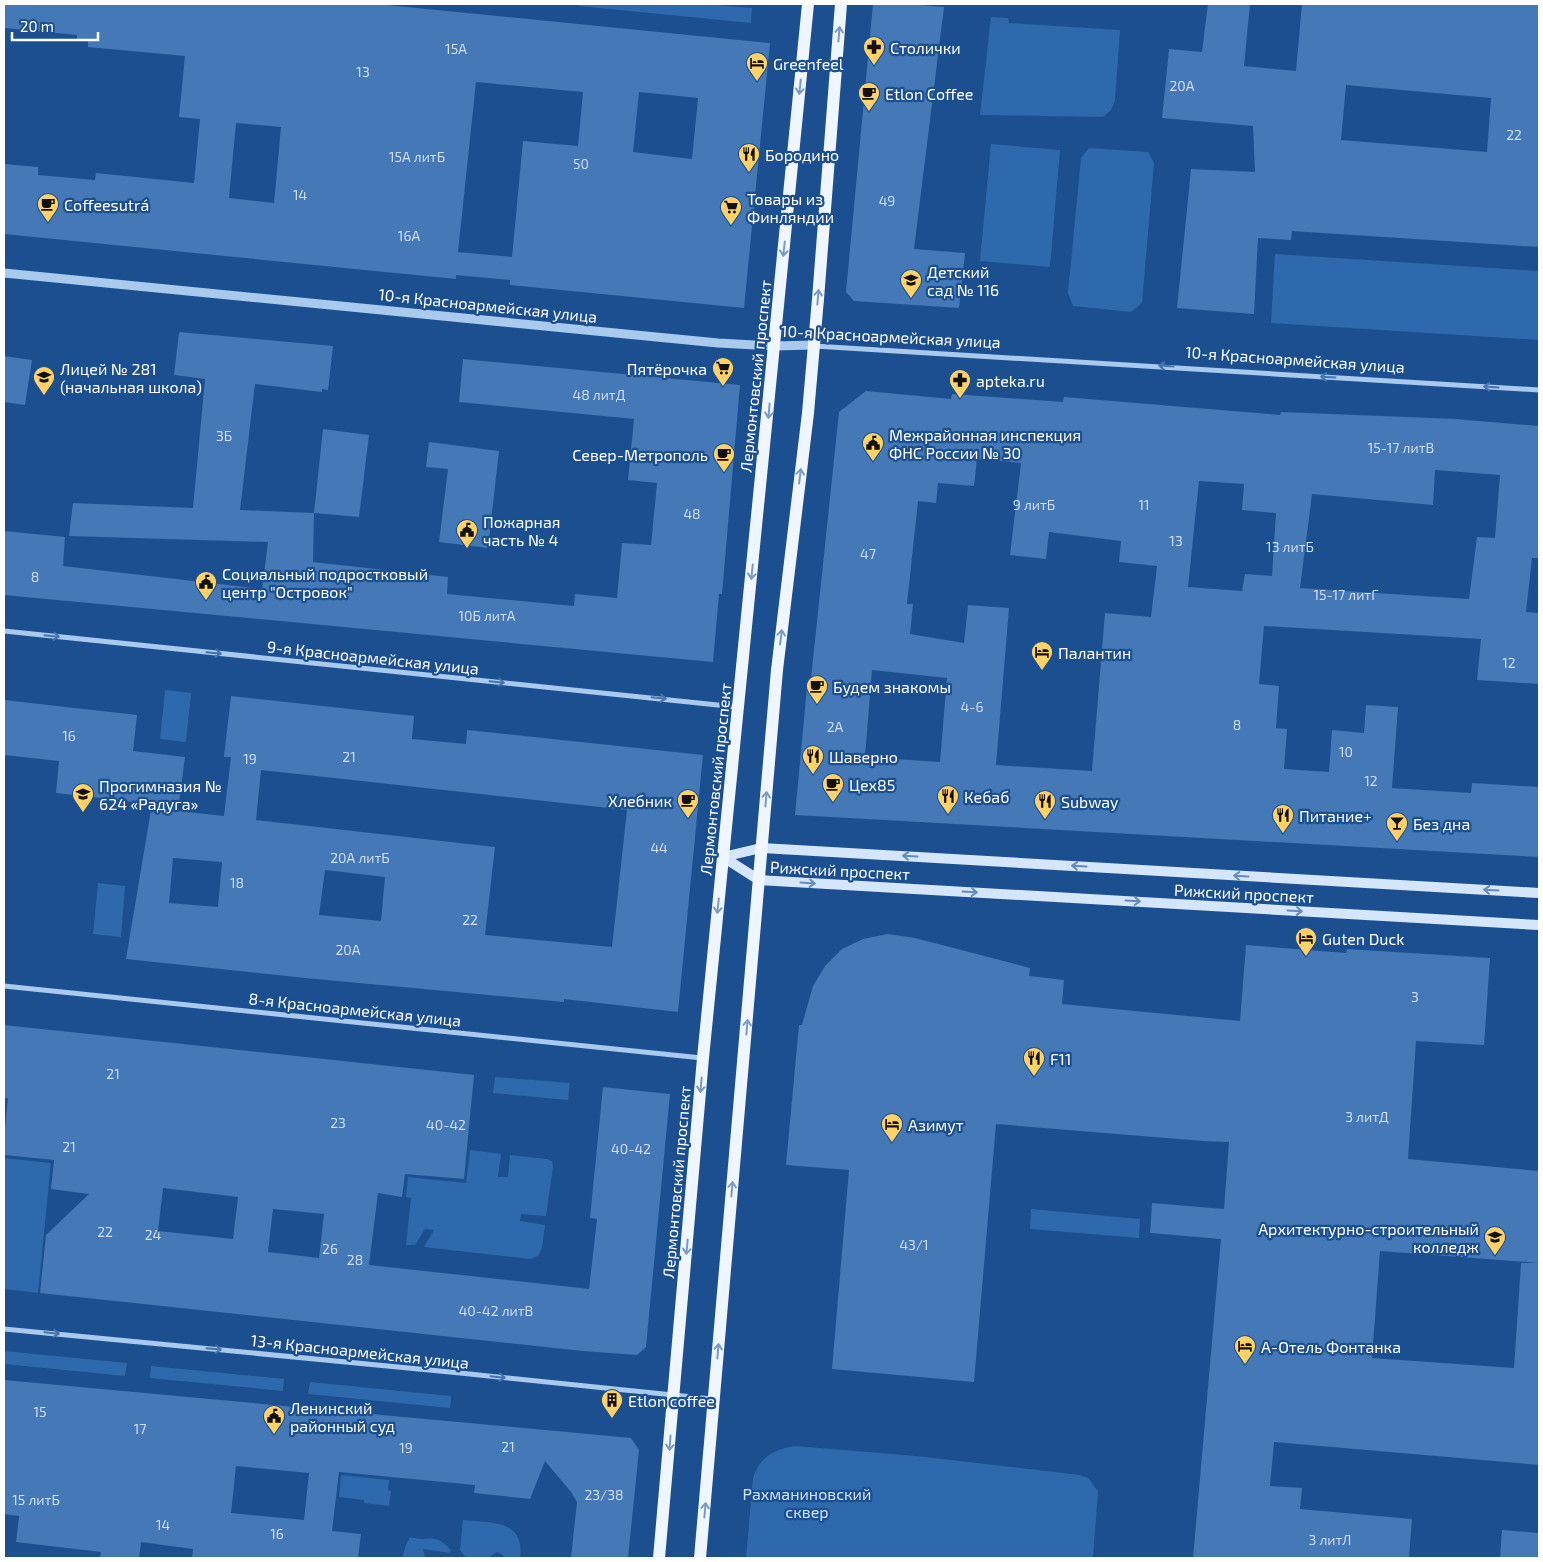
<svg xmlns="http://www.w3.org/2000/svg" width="1543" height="1562" font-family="'Exo 2',sans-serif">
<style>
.green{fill:#2e69ad}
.building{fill:#4478b7;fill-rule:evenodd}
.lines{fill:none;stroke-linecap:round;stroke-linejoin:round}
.minor{stroke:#a9c9ee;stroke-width:5}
.tertiary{stroke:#a9c9ee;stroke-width:9}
.secondary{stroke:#d6e6fa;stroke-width:10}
.primary{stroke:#f0f6ff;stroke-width:12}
.oneway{stroke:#7b9ac1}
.oneway2{stroke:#4674ac}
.oneway3{stroke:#668bba}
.labels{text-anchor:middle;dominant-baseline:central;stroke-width:4.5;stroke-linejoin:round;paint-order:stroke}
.number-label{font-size:14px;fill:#d0dded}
.poi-label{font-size:16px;fill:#fff;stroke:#1b4f8f;text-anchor:start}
.street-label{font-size:16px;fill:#fff;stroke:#1b4f8f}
.park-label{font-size:16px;fill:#cfe3fa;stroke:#1b4f8f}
</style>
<rect width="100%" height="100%" fill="#1b4f8f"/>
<g class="green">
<path d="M 579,4 L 705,4 L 752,8 L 751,23 L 579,6 Z"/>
<path d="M 991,17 L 1008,18 L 1009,23 L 1120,30 L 1115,101 L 1111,110 L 1103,117 L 980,115 Z"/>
<path d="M 991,144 L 1060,150 L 1050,267 L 980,261 Z"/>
<path d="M 1089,148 L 1148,152 L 1154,163 L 1142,303 L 1131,312 L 1073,306 L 1068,293 L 1081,158 Z"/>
<path d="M 1275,254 L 1539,271 L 1539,340 L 1271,323 Z"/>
<path d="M 165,690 L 191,693 L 186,742 L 160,739 Z"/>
<path d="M 98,883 L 125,886 L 121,937 L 93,934 Z"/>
<path d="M 495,1077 L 570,1083 L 568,1100 L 493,1093 Z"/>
<path d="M 470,1150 L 501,1154 L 498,1177 L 508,1177 L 510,1155 L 547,1159 L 552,1161 L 553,1167 L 546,1216 L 521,1214 L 520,1221 L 545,1225 L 542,1248 L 538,1256 L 530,1259 L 424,1247 L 434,1230 L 425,1229 L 415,1245 L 406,1245 L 411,1198 L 406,1197 L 408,1177 L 466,1183 Z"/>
<path d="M 4,1158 L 51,1163 L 38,1293 L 4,1289 Z"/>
<path d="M 1031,1209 L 1140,1219 L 1139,1238 L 1030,1229 Z"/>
<path d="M 4,1351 L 127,1363 L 125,1376 L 4,1364 Z"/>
<path d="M 151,1366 L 284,1379 L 283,1391 L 150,1378 Z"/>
<path d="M 310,1382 L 451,1396 L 450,1408 L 308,1394 Z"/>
<path d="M 796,1446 L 916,1456 L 1080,1475 L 1088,1478 L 1098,1491 L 1093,1558 L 746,1558 L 753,1478 C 759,1457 776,1448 796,1446 Z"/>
<path d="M 341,1475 L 389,1480 L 388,1490 L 391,1491 L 389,1506 L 364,1503 L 364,1500 L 339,1497 Z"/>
<path d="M 463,1520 C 491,1523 525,1519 520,1558 L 504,1558 L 503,1555 L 497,1552 L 492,1555 L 490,1558 L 466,1558 L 460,1550 Z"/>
<path d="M 410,1537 C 431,1543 433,1531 451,1550 L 450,1553 L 423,1549 L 425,1558 L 402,1558 L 406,1545 Z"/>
</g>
<g class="building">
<path d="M 4,4 L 377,4 L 770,43 L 744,308 L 510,285 L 510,280 L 456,275 L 456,279 L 4,234 L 4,164 L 38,167 L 38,175 L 95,180 L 96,173 L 194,183 L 200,119 L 179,117 L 185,56 L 88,47 L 88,41 L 77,39 L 77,35 L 4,28 ZM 476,82 L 583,92 L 578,146 L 523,141 L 512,257 L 458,252 ZM 639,92 L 698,98 L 692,159 L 633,152 ZM 236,123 L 281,127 L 274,203 L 229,198 Z"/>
<path d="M 873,4 L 910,4 L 944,7 L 914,249 L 965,253 L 959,308 L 854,301 L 846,292 Z"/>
<path d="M 1208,4 L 1250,4 L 1244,66 L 1296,71 L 1302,4 L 1539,4 L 1539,247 L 1292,231 L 1291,240 L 1258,238 L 1254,314 L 1177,308 L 1191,169 L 1255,172 L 1253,126 L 1162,118 L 1169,49 L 1202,52 ZM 1346,85 L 1491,98 L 1487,152 L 1341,140 Z"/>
<path d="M 179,332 L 333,346 L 328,390 L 322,389 L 322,392 L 255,384 L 240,510 L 314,513 L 313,562 L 448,577 L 447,594 L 574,606 L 575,594 L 617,598 L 622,543 L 651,545 L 657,483 L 628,480 L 634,419 L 459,402 L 463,359 L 740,385 L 722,594 L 719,594 L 713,662 L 4,595 L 4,531 L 65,537 L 63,566 L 262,589 L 268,542 L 69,536 L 73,503 L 193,508 L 205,379 L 174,375 Z"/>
<path d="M 4,356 L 32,360 L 25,405 L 4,402 Z"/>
<path d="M 866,391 L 951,399 L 952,394 L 1063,402 L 1064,397 L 1280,415 L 1281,412 L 1456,419 L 1539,426 L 1539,558 L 1532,558 L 1526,612 L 1539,613 L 1539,684 L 1477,680 L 1481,639 L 1264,626 L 1259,684 L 1279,686 L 1276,728 L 1287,729 L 1284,769 L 1329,772 L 1332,730 L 1364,733 L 1366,705 L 1398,707 L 1392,788 L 1471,793 L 1472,783 L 1539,787 L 1539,857 L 795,815 L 807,687 L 810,688 L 839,412 ZM 977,459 L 1021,463 L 1010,555 L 1046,559 L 1049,532 L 1121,541 L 1119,562 L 1157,566 L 1151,617 L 1105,613 L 1092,771 L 996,765 L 1009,608 L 968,605 L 964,643 L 910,634 L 913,604 L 907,604 L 918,501 L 936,503 L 938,483 L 974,486 ZM 1435,470 L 1500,475 L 1495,538 L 1477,537 L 1469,599 L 1300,588 L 1312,494 L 1433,505 ZM 1199,481 L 1244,484 L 1242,510 L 1276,513 L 1272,576 L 1245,574 L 1242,591 L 1188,587 ZM 872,670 L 947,678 L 940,762 L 865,757 Z"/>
<path d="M 323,429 L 369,435 L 359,517 L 314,513 Z"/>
<path d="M 429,442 L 499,451 L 488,548 L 439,542 L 448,469 L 426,467 Z"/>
<path d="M 231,696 L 414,716 L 412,739 L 466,744 L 467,730 L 703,755 L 678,1012 L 564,999 L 564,1002 L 305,978 L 126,959 L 152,804 L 56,793 L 59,761 L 4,755 L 4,700 L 137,715 L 133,751 L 185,757 L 178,811 L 224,816 L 231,757 L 224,757 ZM 261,770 L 627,810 L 612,947 L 485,935 L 495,847 L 256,820 ZM 173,858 L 222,862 L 218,907 L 169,903 ZM 325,870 L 385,877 L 381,921 L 319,915 Z"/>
<path d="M 888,934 L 915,938 L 1030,968 L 1029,976 L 1064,980 L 1062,1004 L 1240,1021 L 1246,945 L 1346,953 L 1347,949 L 1490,958 L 1484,1045 L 1416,1041 L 1408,1159 L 1539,1171 L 1539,1263 L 1380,1251 L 1372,1358 L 1514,1368 L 1521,1263 L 1539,1263 L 1539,1465 L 1274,1442 L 1270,1486 L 1302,1488 L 1300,1509 L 1412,1519 L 1409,1558 L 1193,1558 L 1221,1239 L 1150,1233 L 1151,1220 L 1152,1203 L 1224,1209 L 1229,1142 L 1203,1141 L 996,1124 L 974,1382 L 832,1369 L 849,1170 L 786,1165 L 799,1025 L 802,1025 L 813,986 L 825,966 L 842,949 L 863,939 Z"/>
<path d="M 4,1025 L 474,1075 L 464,1179 L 405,1174 L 402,1197 L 378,1193 L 369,1265 L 535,1283 L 589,1289 L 597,1219 L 590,1218 L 603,1087 L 670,1094 L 646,1347 L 637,1355 L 583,1351 L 40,1293 L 46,1235 L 89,1194 L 51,1189 L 54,1160 L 4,1155 L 4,1138 L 8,1098 L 4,1098 ZM 163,1188 L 238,1197 L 233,1239 L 158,1231 ZM 273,1209 L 324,1214 L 319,1258 L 268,1252 Z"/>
<path d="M 4,1380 L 631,1438 L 639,1450 L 628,1558 L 571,1558 L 577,1502 L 571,1492 L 545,1461 L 530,1499 L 474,1493 L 475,1485 L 339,1472 L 332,1531 L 361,1534 L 358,1558 L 192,1558 L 193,1549 L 141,1542 L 139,1558 L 100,1558 L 101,1552 L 16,1542 L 19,1516 L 4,1514 ZM 236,1466 L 309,1473 L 304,1520 L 231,1513 Z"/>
<path d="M 1502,1530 L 1539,1533 L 1539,1558 L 1500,1558 Z"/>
</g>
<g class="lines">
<g class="minor">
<path d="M 814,346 L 1539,390"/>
<path d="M 4,631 L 737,707"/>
<path d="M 4,986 L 702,1058"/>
<path d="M 4,1329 L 460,1373 L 712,1399"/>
</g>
<path class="tertiary" d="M 4,273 L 718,343 L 775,346 L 813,345"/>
<g class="secondary">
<path d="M 723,857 L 759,880 L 1539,925"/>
<path d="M 723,857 L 761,848 L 1539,893"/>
</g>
<g class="primary">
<path d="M 659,1558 L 703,1058 L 808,4"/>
<path d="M 700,1558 L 777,670 L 808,413 L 818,299 L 841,4"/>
</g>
</g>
<defs><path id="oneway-shaft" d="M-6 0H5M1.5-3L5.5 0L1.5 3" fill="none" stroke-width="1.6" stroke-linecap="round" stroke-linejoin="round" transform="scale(1.25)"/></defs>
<g class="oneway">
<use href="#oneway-shaft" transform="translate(839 34) rotate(-85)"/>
<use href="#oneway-shaft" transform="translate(800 87) rotate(96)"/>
<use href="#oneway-shaft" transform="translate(784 249) rotate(96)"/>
<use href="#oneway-shaft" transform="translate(818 297) rotate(-85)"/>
<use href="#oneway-shaft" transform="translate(769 411) rotate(95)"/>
<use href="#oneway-shaft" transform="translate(800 476) rotate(-83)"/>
<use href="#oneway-shaft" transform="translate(752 572) rotate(96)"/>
<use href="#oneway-shaft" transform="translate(781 637) rotate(-83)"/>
<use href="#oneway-shaft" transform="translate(766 799) rotate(-85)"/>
<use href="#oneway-shaft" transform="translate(718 906) rotate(96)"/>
<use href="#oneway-shaft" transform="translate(747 1027) rotate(-85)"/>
<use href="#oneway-shaft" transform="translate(701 1085) rotate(95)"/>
<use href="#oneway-shaft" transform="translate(732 1189) rotate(-85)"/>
<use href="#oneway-shaft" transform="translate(687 1247) rotate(95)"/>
<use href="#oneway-shaft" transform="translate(718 1351) rotate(-85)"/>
<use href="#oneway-shaft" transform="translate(670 1443) rotate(94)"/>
<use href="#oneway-shaft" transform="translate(705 1510) rotate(-85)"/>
</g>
<g class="oneway2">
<use href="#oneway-shaft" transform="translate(1166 366) rotate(-176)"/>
<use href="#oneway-shaft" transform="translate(1328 377) rotate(-177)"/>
<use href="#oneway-shaft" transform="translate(1491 387) rotate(-176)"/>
<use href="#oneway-shaft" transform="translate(52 636) rotate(6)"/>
<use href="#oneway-shaft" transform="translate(214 653) rotate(6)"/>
<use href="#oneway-shaft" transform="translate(497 682) rotate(6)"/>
<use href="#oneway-shaft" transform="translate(659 698) rotate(6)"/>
<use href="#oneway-shaft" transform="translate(52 1333) rotate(6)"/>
<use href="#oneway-shaft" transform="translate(214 1349) rotate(5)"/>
<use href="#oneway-shaft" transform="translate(498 1377) rotate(6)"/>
</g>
<g class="oneway3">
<use href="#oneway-shaft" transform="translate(910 856) rotate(-177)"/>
<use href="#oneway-shaft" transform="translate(1079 866) rotate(-177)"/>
<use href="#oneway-shaft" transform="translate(1241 876) rotate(-177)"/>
<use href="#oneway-shaft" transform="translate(808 883) rotate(4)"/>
<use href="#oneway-shaft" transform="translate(1491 890) rotate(-177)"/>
<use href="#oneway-shaft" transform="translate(970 892) rotate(3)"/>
<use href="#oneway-shaft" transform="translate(1133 901) rotate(3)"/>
<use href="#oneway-shaft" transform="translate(1295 911) rotate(3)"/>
</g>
<defs>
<g id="pharmacy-pin" transform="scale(1.125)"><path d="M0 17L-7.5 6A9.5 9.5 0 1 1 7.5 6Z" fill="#ffd166" stroke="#1b4f8f"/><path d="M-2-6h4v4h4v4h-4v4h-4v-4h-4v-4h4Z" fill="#111"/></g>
<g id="hotel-pin" transform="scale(1.125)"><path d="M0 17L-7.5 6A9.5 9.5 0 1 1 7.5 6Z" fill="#ffd166" stroke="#1b4f8f"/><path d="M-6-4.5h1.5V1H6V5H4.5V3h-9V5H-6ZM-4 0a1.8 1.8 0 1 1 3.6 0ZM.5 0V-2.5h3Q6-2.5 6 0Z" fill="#111"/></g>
<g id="cafe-pin" transform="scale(1.125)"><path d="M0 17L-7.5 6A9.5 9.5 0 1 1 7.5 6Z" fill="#ffd166" stroke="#1b4f8f"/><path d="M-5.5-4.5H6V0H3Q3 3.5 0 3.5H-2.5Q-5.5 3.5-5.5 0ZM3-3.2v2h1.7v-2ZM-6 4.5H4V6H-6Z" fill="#111"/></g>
<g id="restaurant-pin" transform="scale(1.125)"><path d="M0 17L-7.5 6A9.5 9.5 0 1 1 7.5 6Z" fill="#ffd166" stroke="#1b4f8f"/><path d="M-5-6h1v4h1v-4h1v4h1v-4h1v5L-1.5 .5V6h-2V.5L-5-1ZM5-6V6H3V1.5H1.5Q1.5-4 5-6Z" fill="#111"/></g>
<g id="supermarket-pin" transform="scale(1.125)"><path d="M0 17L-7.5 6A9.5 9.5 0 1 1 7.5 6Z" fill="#ffd166" stroke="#1b4f8f"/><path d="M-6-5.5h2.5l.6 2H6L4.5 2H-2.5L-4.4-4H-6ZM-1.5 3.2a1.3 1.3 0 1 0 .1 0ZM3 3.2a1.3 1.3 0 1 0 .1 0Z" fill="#111"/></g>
<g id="school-pin" transform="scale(1.125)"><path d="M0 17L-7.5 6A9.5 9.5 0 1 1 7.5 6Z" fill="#ffd166" stroke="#1b4f8f"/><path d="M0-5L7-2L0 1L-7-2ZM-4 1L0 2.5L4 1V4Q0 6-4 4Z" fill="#111"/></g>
<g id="civic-pin" transform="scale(1.125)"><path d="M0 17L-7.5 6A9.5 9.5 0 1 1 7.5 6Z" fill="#ffd166" stroke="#1b4f8f"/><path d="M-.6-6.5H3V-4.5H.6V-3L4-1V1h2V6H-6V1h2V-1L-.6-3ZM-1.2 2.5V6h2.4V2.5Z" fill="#111"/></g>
<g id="bar-pin" transform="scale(1.125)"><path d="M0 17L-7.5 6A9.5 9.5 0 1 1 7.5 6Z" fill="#ffd166" stroke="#1b4f8f"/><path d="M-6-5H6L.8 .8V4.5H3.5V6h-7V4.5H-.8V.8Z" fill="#111"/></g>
<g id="university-pin" transform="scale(1.125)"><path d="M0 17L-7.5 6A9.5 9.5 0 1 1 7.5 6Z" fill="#ffd166" stroke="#1b4f8f"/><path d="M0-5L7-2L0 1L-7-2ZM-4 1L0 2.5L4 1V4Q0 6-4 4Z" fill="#111"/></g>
<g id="building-pin" transform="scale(1.125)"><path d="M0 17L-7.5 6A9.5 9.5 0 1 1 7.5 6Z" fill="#ffd166" stroke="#1b4f8f"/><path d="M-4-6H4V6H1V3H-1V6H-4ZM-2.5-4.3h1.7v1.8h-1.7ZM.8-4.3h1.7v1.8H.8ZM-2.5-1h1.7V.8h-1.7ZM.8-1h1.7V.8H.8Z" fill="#111"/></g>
</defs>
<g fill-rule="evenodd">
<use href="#pharmacy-pin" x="874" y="47"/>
<use href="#hotel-pin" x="757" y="63"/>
<use href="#cafe-pin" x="869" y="93"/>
<use href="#restaurant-pin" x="749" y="154"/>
<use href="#cafe-pin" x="48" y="204"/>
<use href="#supermarket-pin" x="731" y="207"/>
<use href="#school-pin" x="911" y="280"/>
<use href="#supermarket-pin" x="723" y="368"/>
<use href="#school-pin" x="44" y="377"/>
<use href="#pharmacy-pin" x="960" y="380"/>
<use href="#civic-pin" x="873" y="443"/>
<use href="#cafe-pin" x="724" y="454"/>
<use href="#civic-pin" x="467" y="530"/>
<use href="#civic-pin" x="206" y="582"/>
<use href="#hotel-pin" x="1042" y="652"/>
<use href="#cafe-pin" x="817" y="686"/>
<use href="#restaurant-pin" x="813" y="756"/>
<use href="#cafe-pin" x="833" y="784"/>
<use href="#school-pin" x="83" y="794"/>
<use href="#restaurant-pin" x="948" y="796"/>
<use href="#cafe-pin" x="688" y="800"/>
<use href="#restaurant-pin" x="1045" y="801"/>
<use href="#restaurant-pin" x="1283" y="815"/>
<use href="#bar-pin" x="1397" y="823"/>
<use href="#hotel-pin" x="1306" y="938"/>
<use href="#restaurant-pin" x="1034" y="1058"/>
<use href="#hotel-pin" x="892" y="1124"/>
<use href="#university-pin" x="1495" y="1237"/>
<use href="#hotel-pin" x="1245" y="1346"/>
<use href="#building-pin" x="612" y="1400"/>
<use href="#civic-pin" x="274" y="1416"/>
</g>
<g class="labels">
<g class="number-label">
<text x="456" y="48">15А</text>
<text x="363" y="71">13</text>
<text x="1182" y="85">20А</text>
<text x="1514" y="134">22</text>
<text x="417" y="156">15А литБ</text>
<text x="581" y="163">50</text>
<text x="300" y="194">14</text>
<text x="887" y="200">49</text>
<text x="409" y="235">16А</text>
<text x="599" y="394">48 литД</text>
<text x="224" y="435">3Б</text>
<text x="1401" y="447">15-17 литВ</text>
<text x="1034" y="504">9 литБ</text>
<text x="1144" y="504">11</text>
<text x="692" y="513">48</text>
<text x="1176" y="540">13</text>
<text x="1290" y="546">13 литБ</text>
<text x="868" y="553">47</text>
<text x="35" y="576">8</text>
<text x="1346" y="594">15-17 литГ</text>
<text x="487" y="615">10Б литА</text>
<text x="1509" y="662">12</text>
<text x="972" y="706">4-6</text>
<text x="1237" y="724">8</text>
<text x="835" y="726">2А</text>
<text x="69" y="735">16</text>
<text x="1346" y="751">10</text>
<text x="349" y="756">21</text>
<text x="250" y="758">19</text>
<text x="1371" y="780">12</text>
<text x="659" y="847">44</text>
<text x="360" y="857">20А литБ</text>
<text x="237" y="882">18</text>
<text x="470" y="919">22</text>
<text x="348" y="949">20А</text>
<text x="1415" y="996">3</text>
<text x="113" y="1073">21</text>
<text x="1367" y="1116">3 литД</text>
<text x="338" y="1122">23</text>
<text x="446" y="1124">40-42</text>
<text x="69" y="1146">21</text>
<text x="631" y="1148">40-42</text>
<text x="105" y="1231">22</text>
<text x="153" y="1234">24</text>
<text x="914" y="1244">43/1</text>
<text x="330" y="1248">26</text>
<text x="355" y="1259">28</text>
<text x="496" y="1310">40-42 литВ</text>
<text x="40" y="1411">15</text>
<text x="140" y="1428">17</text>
<text x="508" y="1446">21</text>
<text x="406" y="1447">19</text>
<text x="604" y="1494">23/38</text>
<text x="36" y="1499">15 литБ</text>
<text x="163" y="1524">14</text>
<text x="277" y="1533">16</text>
<text x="1330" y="1539">3 литЛ</text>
</g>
<g class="poi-label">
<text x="890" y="47">Столички</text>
<text x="773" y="63">Greenfeel</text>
<text x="885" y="93">Etlon Coffee</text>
<text x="765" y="154">Бородино</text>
<text x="747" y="198">Товары из<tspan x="747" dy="18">Финляндии</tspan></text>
<text x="64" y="204">Coffeesutrá</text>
<text x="927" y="271">Детский<tspan x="927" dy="18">сад № 116</tspan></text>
<text x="60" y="368">Лицей № 281<tspan x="60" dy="18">(начальная школа)</tspan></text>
<text x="707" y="368" text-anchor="end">Пятёрочка</text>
<text x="976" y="380">apteka.ru</text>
<text x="889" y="434">Межрайонная инспекция<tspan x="889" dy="18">ФНС России № 30</tspan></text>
<text x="708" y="454" text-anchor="end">Север-Метрополь</text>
<text x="483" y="521">Пожарная<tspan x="483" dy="18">часть № 4</tspan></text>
<text x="222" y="573">Социальный подростковый<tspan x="222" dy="18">центр "Островок"</tspan></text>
<text x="1058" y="652">Палантин</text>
<text x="833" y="686">Будем знакомы</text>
<text x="829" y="756">Шаверно</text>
<text x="849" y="784">Цех85</text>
<text x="99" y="785">Прогимназия №<tspan x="99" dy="18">624 «Радуга»</tspan></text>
<text x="964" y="796">Кебаб</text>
<text x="672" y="800" text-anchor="end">Хлебник</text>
<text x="1061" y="801">Subway</text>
<text x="1299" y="815">Питание+</text>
<text x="1413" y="823">Без дна</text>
<text x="1322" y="938">Guten Duck</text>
<text x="1050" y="1058">F11</text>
<text x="908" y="1124">Азимут</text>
<text x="1479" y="1228" text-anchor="end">Архитектурно-строительный<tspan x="1479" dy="18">колледж</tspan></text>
<text x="1261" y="1346">A-Отель Фонтанка</text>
<text x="628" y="1400">Etlon coffee</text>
<text x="290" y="1407">Ленинский<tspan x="290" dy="18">районный суд</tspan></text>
</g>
<g class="street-label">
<text transform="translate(488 305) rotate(6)">10-я Красноармейская улица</text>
<text transform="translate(891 336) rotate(3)">10-я Красноармейская улица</text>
<text transform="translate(1295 359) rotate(4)">10-я Красноармейская улица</text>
<text transform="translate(755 376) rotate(-84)">Лермонтовский проспект</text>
<text transform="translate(373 657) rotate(6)">9-я Красноармейская улица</text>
<text transform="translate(715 779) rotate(-84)">Лермонтовский проспект</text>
<text transform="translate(840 870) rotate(3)">Рижский проспект</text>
<text transform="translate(1244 893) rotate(3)">Рижский проспект</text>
<text transform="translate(355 1009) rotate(6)">8-я Красноармейская улица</text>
<text transform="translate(676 1182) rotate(-85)">Лермонтовский проспект</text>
<text transform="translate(360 1351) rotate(6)">13-я Красноармейская улица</text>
</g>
<g class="park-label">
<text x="807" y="1493">Рахманиновский<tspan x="807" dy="18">сквер</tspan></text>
</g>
</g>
<rect width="1543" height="1562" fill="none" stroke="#ffffff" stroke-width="10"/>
<path d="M12 32v8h86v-8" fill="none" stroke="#ffffff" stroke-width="2.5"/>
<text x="20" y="32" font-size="15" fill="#ffffff" stroke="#1b4f8f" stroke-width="4" paint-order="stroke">20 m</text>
</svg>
